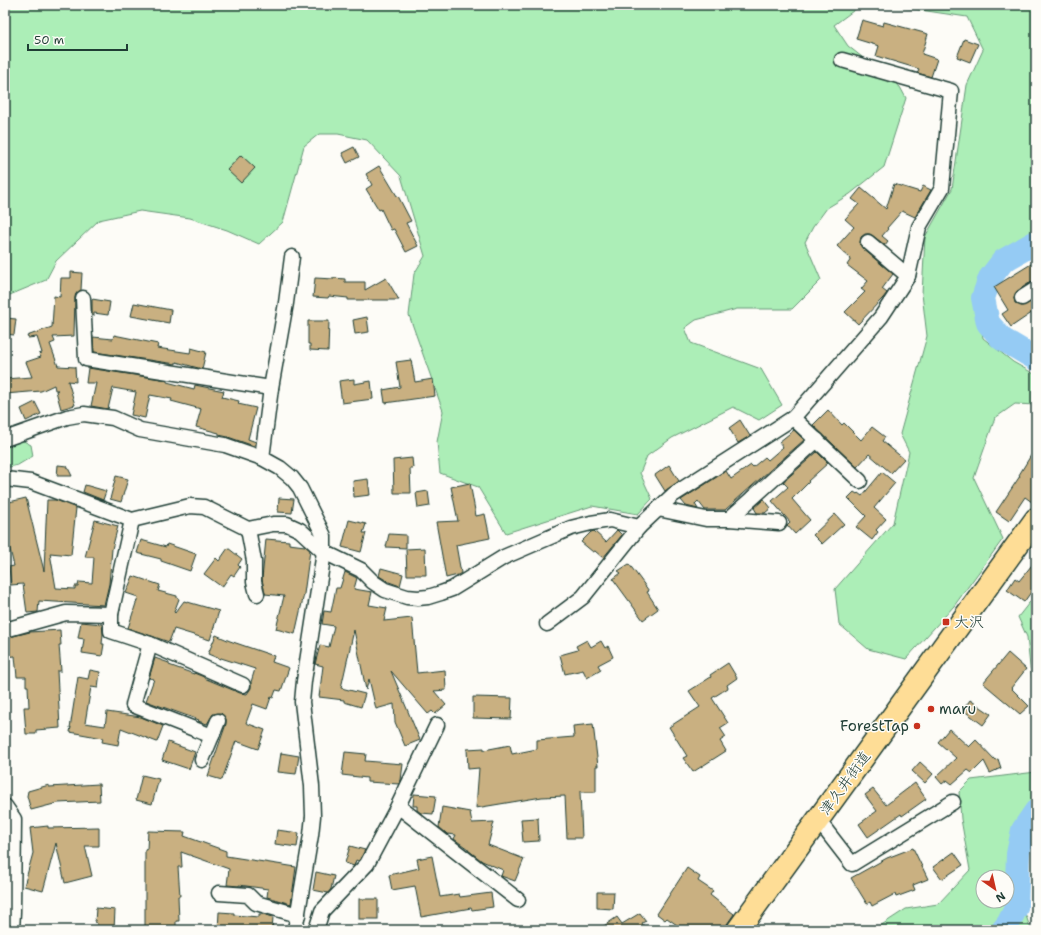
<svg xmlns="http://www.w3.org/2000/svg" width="1041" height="935" font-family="'Shantell Sans','Klee One',sans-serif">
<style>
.green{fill:#aceeb7;stroke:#669676;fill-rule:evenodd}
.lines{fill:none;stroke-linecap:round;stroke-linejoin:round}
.river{stroke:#95cbf4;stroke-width:24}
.building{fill:#c9b081;stroke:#1f3d34}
.minor-casing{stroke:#1f3d34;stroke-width:17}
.trunk-casing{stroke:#1f3d34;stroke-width:25}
.minor{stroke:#fdfcf7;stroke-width:14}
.trunk{stroke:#fedd96;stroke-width:22}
.poi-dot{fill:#c8321e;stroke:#fdfcf7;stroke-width:1.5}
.labels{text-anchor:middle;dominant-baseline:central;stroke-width:3;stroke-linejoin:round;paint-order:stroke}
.poi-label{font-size:15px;fill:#1f3d34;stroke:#fdfcf7;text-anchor:start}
.street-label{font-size:15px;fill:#1f3d34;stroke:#fdfcf7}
</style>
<rect width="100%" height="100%" fill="#fdfcf7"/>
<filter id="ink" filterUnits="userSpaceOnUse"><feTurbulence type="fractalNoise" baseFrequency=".025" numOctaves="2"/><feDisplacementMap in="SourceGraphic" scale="8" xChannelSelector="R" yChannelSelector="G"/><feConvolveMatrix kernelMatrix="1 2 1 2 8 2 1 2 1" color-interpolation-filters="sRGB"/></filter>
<g filter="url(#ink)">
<g class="green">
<path d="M 5,5 L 1036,5 L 1036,229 L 988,274 L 977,301 L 983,338 L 1013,362 L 1036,375 L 1036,405 L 1015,404 L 995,418 L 974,478 L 1003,539 L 954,606 L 906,659 L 868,649 L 839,624 L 835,589 L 893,523 L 909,452 L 900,434 L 927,336 L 922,294 L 925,237 L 952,189 L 967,85 L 983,50 L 967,17 L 900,7 L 857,8 L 834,25 L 848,46 L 900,87 L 906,98 L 884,167 L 850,194 L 827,208 L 813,227 L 805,242 L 821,280 L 792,309 L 737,309 L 696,320 L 685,328 L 691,343 L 761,369 L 782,405 L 759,420 L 733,407 L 672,438 L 647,456 L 640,473 L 652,499 L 638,514 L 592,506 L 506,533 L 478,487 L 440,473 L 437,442 L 443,411 L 409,315 L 414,274 L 425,256 L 401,176 L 367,140 L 338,134 L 319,134 L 304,146 L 283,222 L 259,244 L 227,230 L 190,218 L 140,211 L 99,220 L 56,261 L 46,280 L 5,297 Z"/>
<path d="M 5,431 L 31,445 L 33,456 L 18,465 L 5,468 Z"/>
<path d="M 1036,594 L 1036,696 L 1030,667 L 1027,637 L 1018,617 Z"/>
<path d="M 1036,772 L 1036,816 L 1016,830 L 1010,887 L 1024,910 L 1031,930 L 868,930 L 877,928 L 906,909 L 938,904 L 970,870 L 961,819 L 959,792 L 971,780 ZM 983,877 L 1007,877 L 1007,901 L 983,901 Z"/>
</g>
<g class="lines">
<g class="river">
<path d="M 1036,242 L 1003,261 L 990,278 L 983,298 L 988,323 L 1002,339 L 1036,359"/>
<path d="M 1003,930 L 1008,924 L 1016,908 L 1018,854 L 1023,830 L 1036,811"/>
</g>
</g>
<g class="building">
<path d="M 862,20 L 883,26 L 884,22 L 928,34 L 922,54 L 937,59 L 931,77 L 917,73 L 919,69 L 876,56 L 879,46 L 856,39 Z"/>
<path d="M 964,39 L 978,44 L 970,62 L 957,57 Z"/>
<path d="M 354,147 L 359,157 L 347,163 L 342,153 Z"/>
<path d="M 241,155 L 255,168 L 241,183 L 227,170 Z"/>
<path d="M 379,166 L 397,196 L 398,196 L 411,221 L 406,223 L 418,246 L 406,252 L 394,229 L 391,230 L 381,209 L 379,210 L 366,189 L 372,185 L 366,174 Z"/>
<path d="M 894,184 L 920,192 L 923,186 L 931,190 L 915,217 L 902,211 L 887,228 L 888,229 L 882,236 L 888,241 L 885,245 L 870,234 L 865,234 L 861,237 L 860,244 L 862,248 L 893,274 L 882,289 L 887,293 L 883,298 L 858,324 L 845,312 L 865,292 L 861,289 L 868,281 L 847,265 L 851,259 L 837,246 L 854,227 L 845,219 L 859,204 L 852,199 L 861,188 L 886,209 Z"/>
<path d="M 1036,261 L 1036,281 L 1031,282 L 1017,291 L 1015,294 L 1014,298 L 1015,303 L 1022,306 L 1036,299 L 1036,310 L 1011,327 L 1002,314 L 1008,310 L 994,287 Z"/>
<path d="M 71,272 L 82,273 L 81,290 L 76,294 L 75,298 L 74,336 L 53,337 L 55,342 L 50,344 L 58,366 L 75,367 L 76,382 L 68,381 L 75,405 L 61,409 L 56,391 L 58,390 L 55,390 L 54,385 L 41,391 L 5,394 L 5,379 L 32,377 L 26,362 L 41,357 L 39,354 L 42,353 L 37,337 L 28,338 L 27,336 L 52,327 L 54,296 L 60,297 L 61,278 L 71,278 Z"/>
<path d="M 315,278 L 334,279 L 334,278 L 345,279 L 345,282 L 365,282 L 365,290 L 386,278 L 399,300 L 348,300 L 348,298 L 329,296 L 328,298 L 313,297 Z"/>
<path d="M 92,299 L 110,302 L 108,315 L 94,313 L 94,316 L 92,315 Z"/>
<path d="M 134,303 L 171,310 L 169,323 L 131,316 Z"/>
<path d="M 367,317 L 369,332 L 355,334 L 353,320 Z"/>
<path d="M 5,318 L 16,319 L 14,335 L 5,334 Z"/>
<path d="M 308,321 L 329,321 L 328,351 L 310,350 L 310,344 L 308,344 Z"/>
<path d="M 114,335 L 158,344 L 157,348 L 190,353 L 191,348 L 206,352 L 202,369 L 176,362 L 176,364 L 94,352 L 93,337 L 113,339 Z"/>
<path d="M 411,360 L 415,382 L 433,379 L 435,396 L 385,403 L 383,390 L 400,387 L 396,362 Z"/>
<path d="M 88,368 L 167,380 L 167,382 L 194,389 L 195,385 L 224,391 L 222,397 L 239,401 L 238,404 L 256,408 L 248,439 L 256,442 L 254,446 L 228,437 L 219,435 L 219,433 L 196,427 L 201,409 L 171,401 L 172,399 L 150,395 L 145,418 L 131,415 L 136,392 L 113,388 L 108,409 L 91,406 L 96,383 L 86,383 Z"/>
<path d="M 354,379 L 354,384 L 371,381 L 373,399 L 342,403 L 339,381 Z"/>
<path d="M 35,402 L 41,414 L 26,421 L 21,409 Z"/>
<path d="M 828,410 L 842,425 L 844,423 L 861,440 L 872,427 L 885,437 L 882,441 L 904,459 L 891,473 L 869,454 L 857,467 L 813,425 Z"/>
<path d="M 740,420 L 750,436 L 738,443 L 729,428 Z"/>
<path d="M 794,430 L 804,440 L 725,510 L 705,510 L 698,501 L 695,504 L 698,509 L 686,506 L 681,500 L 726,471 L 731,479 L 751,465 L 753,467 L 765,457 L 768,460 L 783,447 L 779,442 Z"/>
<path d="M 1036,447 L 1036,505 L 1025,497 L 1009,521 L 996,512 L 1020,476 L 1019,475 Z"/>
<path d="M 817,452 L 828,463 L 808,481 L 809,482 L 792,499 L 810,520 L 795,534 L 787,525 L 790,522 L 772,501 L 788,487 L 783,482 Z"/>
<path d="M 412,458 L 413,468 L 410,468 L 411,493 L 394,493 L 393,460 Z"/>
<path d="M 58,465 L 67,466 L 72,476 L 57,476 Z"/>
<path d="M 669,465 L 679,481 L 665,491 L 655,475 Z"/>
<path d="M 882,472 L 895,483 L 874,508 L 886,519 L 876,530 L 878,532 L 872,540 L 856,527 L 866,516 L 848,498 L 854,492 L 857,494 L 858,493 L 862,496 Z"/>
<path d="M 116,476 L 128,479 L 121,502 L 110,499 Z"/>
<path d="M 368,479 L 370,495 L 354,497 L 353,481 Z"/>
<path d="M 470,483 L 476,516 L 485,514 L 490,538 L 456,545 L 461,573 L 458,575 L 446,578 L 436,522 L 458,521 L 451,487 Z"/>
<path d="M 85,485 L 106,491 L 103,500 L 83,492 Z"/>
<path d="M 428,491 L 430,506 L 418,508 L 416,493 Z"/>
<path d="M 26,498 L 44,571 L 47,500 L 56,500 L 76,508 L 71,555 L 50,553 L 56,588 L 75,589 L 75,586 L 78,586 L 79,582 L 92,583 L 94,557 L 85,557 L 95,520 L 118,526 L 112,549 L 109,584 L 104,605 L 39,601 L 38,612 L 27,613 L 23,584 L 11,585 L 9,567 L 14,566 L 5,529 L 5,503 Z"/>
<path d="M 279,498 L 294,499 L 292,513 L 278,512 Z"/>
<path d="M 764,499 L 771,508 L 765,513 L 757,513 L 754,508 Z"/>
<path d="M 835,514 L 844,524 L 822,544 L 813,535 Z"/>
<path d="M 349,520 L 366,524 L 363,533 L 366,533 L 361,552 L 342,547 Z"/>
<path d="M 617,530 L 622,535 L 603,558 L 595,551 L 593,552 L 581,542 L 591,532 L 594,531 L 606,542 Z"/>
<path d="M 389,534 L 406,535 L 406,548 L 386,547 Z"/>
<path d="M 266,539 L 289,541 L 289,544 L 305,546 L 310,550 L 304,594 L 295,634 L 276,629 L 284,596 L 265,594 L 262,579 Z"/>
<path d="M 141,540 L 166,547 L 167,544 L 196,554 L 190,571 L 161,561 L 161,559 L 137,553 Z"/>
<path d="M 228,548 L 242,559 L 238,565 L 240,567 L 234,576 L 231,574 L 222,587 L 204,574 L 216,558 L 219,561 Z"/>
<path d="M 425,548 L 426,575 L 407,575 L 406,549 Z"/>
<path d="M 1036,560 L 1036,585 L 1024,602 L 1007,590 L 1015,578 L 1019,581 Z"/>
<path d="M 629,564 L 649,591 L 647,592 L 658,609 L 643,620 L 613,579 L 621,573 L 618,571 Z"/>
<path d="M 381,568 L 403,574 L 400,586 L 389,582 L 379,576 Z"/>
<path d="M 345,572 L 357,578 L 354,589 L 372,592 L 369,605 L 387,608 L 384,621 L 412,618 L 417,673 L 445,670 L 446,690 L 434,691 L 446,705 L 435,714 L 432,711 L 428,714 L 391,671 L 420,740 L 405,746 L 395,722 L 394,704 L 376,709 L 369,679 L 366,690 L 354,630 L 341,688 L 365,694 L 361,707 L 344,702 L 344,700 L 319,697 L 323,666 L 315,664 L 320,645 L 329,647 L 334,626 L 322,624 L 324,611 L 331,612 L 336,588 L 340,588 Z"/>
<path d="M 133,576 L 160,585 L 158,591 L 177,596 L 177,598 L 179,599 L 174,612 L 175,613 L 184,601 L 219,611 L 210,640 L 174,629 L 169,642 L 128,628 L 138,597 L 126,593 Z"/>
<path d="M 81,622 L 102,624 L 103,634 L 102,644 L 104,644 L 102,656 L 82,653 L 84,639 L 78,638 Z"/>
<path d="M 60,630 L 61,645 L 59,645 L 61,671 L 57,671 L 60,728 L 36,730 L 36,734 L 26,734 L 24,707 L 29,707 L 28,686 L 26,686 L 26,677 L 17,677 L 15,656 L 5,657 L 5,638 L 30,632 Z"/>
<path d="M 216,635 L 230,641 L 274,656 L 272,662 L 289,668 L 281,691 L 276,690 L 273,698 L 271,697 L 267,709 L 253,704 L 246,723 L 265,730 L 258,749 L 236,741 L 222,780 L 208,776 L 226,724 L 226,719 L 224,716 L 221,713 L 213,714 L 207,724 L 198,721 L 199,720 L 146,701 L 154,679 L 149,678 L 155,658 L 169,663 L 169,665 L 194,674 L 194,673 L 204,677 L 204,678 L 240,693 L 247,694 L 251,688 L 251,682 L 255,669 L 221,658 L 220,659 L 208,654 Z"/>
<path d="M 587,640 L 591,647 L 601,641 L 605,648 L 608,646 L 613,657 L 598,665 L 601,670 L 587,678 L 583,670 L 565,674 L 560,655 L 578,650 L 576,646 Z"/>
<path d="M 1008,653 L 1026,669 L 1011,688 L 1029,706 L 1020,714 L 983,683 Z"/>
<path d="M 728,663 L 737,678 L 727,685 L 728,688 L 712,698 L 728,723 L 720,728 L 726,737 L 720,741 L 726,751 L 693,772 L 683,758 L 687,756 L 669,727 L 700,707 L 689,691 L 711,677 L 710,675 Z"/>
<path d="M 90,670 L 100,672 L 98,688 L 91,687 L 85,723 L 105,726 L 107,712 L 141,717 L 163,726 L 157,742 L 121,728 L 118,745 L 102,742 L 103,738 L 70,732 L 71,727 L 70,728 L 78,677 L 88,679 Z"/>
<path d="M 473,697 L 512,698 L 511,719 L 473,718 Z"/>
<path d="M 970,700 L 991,714 L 983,725 L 963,710 Z"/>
<path d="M 593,724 L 598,766 L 596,766 L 596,792 L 580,792 L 582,838 L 567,838 L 565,796 L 542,797 L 476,808 L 479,768 L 468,769 L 467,749 L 484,748 L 484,750 L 510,745 L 512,754 L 537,749 L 537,740 L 574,737 L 573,726 Z"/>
<path d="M 949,729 L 969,747 L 976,740 L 995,760 L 998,759 L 1001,768 L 990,773 L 984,761 L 972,773 L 968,770 L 952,784 L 947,780 L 942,784 L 936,777 L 956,758 L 938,742 Z"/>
<path d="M 168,742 L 195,752 L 189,769 L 162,760 Z"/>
<path d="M 345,752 L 366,754 L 365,761 L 403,764 L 401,780 L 399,784 L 367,782 L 367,778 L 342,775 Z"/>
<path d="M 281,753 L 299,756 L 296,774 L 278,772 Z"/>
<path d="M 920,762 L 933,774 L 925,783 L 912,771 Z"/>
<path d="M 142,775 L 159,779 L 152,804 L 136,800 Z"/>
<path d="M 915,783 L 926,799 L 902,816 L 901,814 L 868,837 L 859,824 L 877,811 L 865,795 L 873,789 L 886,805 Z"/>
<path d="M 99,784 L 100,801 L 58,803 L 31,810 L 27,796 L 28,791 L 49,785 L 49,787 Z"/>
<path d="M 414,794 L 436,796 L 433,814 L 421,813 L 417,810 L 417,806 L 413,806 Z"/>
<path d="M 442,807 L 470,812 L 472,823 L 494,822 L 488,845 L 524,859 L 515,881 L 501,876 L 503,870 L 482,861 L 468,850 L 468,849 L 454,839 L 456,835 L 447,834 L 439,827 Z"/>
<path d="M 538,818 L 539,841 L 523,842 L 521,819 Z"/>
<path d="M 48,826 L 48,828 L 99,827 L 99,846 L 85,846 L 92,876 L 65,883 L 56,843 L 43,891 L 24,886 L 33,853 L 30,828 Z"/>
<path d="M 277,830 L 299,833 L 297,847 L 275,844 Z"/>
<path d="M 148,831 L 185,832 L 184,836 L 226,851 L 226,856 L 296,867 L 291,904 L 267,897 L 268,889 L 239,885 L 239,886 L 227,885 L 229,869 L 181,852 L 182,867 L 178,867 L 180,896 L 178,896 L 179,921 L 176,921 L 176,930 L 145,930 L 145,850 L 147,849 Z"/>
<path d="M 350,846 L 365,850 L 360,859 L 358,861 L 356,860 L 354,866 L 345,863 Z"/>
<path d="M 913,848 L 928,879 L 913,885 L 915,890 L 896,897 L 895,894 L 872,906 L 870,902 L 867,904 L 851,878 L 887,858 Z"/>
<path d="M 954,852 L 963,865 L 942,879 L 933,867 Z"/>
<path d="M 432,856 L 440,897 L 459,894 L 460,897 L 491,893 L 493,907 L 472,910 L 471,908 L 421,917 L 415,886 L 392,890 L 389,875 L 419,868 L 417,859 Z"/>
<path d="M 687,868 L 700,877 L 698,881 L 713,891 L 710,895 L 734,914 L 723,930 L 684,930 L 667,918 L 665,920 L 657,914 Z"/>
<path d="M 316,872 L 334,876 L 331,889 L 328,893 L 313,890 Z"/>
<path d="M 597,892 L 614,892 L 613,909 L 597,908 Z"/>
<rect x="359" y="899" width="19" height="20"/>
<path d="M 96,908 L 115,910 L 114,930 L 96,930 L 97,923 L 95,922 Z"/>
<path d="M 219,912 L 234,913 L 234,915 L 259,917 L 259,914 L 263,914 L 273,917 L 272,930 L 218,930 Z"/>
<path d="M 640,913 L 646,921 L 642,923 L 646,930 L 598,930 L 617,917 L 622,924 Z"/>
</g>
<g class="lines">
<g class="minor-casing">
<g id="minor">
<path d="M 868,242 L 908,276"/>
<path d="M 83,298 L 86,359 L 271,388"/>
<path d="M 1022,298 L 1036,289"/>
<path d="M 793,418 L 860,481"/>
<path d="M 5,439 L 67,417 L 84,414 L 113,418 L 140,430 L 225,445 L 262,458 L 280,468 L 292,478 L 300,488 L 324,536 L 324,552 L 304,681 L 302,702 L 312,786 L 313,816 L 311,835 L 295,930"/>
<path d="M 262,458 L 271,388 L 286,303 L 292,257"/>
<path d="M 5,479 L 31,482 L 132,520 L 190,506 L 204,507 L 248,529 L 273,524 L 287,524 L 300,530 L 324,552 L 361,570 L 373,582 L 385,590 L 407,597 L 418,598 L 428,597 L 441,593 L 452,589 L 504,557 L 571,528 L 591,523 L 610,520 L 639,527 L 673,495 L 793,418 L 881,317 L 908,276 L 919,227 L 942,188 L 951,91 L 842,60"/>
<path d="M 658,509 L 706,519 L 729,519 L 817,440"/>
<path d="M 729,519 L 779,523"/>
<path d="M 132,520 L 111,614 L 111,631 L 150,644 L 243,685"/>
<path d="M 248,529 L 254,561 L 254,582 L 257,594"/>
<path d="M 547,624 L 583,597 L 639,527"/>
<path d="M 5,630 L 66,613 L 111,614"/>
<path d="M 150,644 L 133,705 L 212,736"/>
<path d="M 202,760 L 218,721"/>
<path d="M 5,806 L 14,819 L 13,912 L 12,930"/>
<path d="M 398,806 L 518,900"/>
<path d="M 818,820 L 852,864 L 953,802"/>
<path d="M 219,893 L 248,895 L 256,903 L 298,915"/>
<path d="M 316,930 L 322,911 L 367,864 L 398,806 L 437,725"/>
</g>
</g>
<g class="trunk-casing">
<path id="trunk" d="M 738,930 L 1036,519"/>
</g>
<use href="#minor" class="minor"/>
<use href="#trunk" class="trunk"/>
</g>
</g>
<g class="poi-dot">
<rect x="942" y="618" width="8" height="8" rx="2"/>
<circle cx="931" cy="709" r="4"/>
<circle cx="917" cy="726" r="4"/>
</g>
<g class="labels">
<g class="poi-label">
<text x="954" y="622">大沢</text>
<text x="939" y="709">maru</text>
<text x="909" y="726" text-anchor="end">ForestTap</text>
</g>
<g class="street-label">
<text transform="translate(845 783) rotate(-54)">津久井街道</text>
</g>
</g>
<rect width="1041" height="935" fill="none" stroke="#fdfcf7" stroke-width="20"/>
<rect x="10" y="10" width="1021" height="915" fill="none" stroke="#1f3d34" stroke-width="1.5" filter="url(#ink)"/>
<g transform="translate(995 889) rotate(146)"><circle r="19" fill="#fdfcf7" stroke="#a4b0a9"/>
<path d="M0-3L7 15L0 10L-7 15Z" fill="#c8321e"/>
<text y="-6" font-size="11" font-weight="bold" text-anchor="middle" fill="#1f3d34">N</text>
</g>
<path d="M28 44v6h99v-6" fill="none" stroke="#1f3d34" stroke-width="2"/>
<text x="34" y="44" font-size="12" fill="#1f3d34" stroke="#fdfcf7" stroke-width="3" paint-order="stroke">50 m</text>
</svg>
